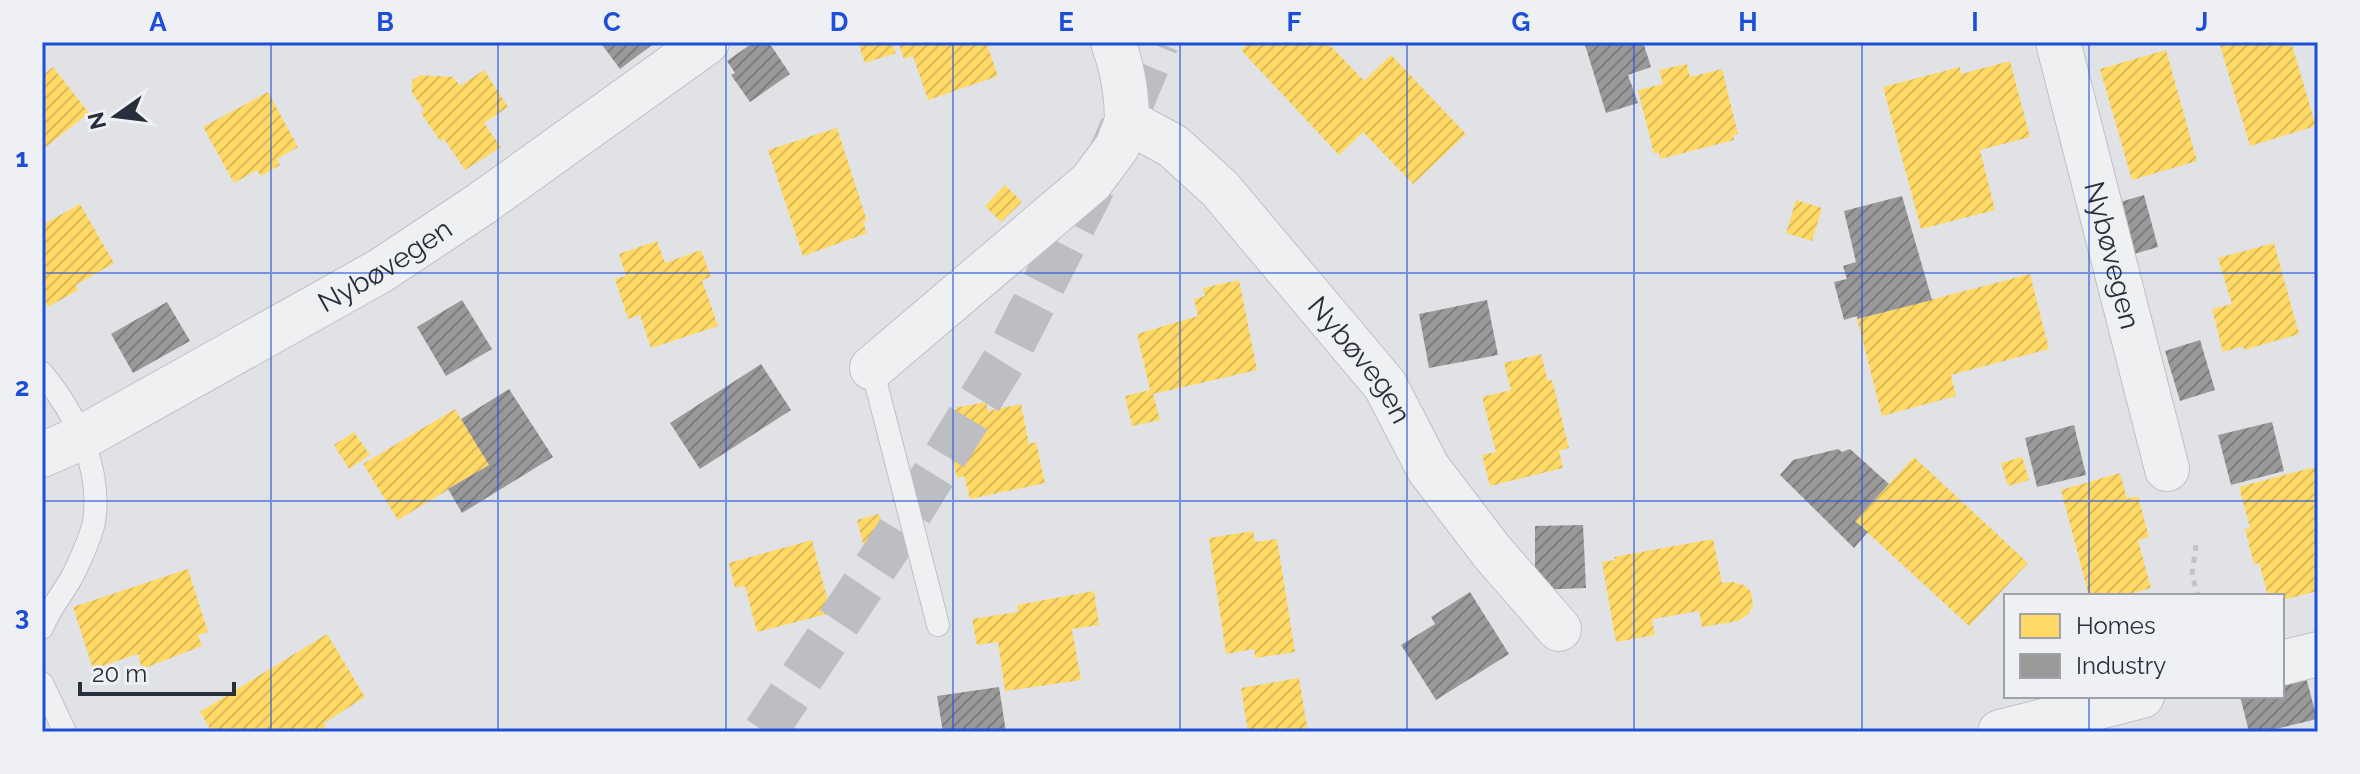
<svg xmlns="http://www.w3.org/2000/svg" width="2360" height="774" font-family="Raleway,sans-serif">
<style>
.homes{fill:url(#homes-hatch)}
.industry{fill:url(#industry-hatch)}
.lines{fill:none;stroke-linecap:round;stroke-linejoin:round}
.primary-tunnel{stroke:#bcbec3;stroke-width:44;stroke-dasharray:44 22;stroke-linecap:butt}
.lane-casing{stroke:#bfc0c3;stroke-width:24}
.street-casing{stroke:#bfc0c3;stroke-width:46}
.path{stroke:#c2c3c7;stroke-width:5;stroke-dasharray:6 6;stroke-linecap:butt}
.lane{stroke:#eff0f2;stroke-width:22}
.street{stroke:#eff0f2;stroke-width:44}
.grid{fill:none;stroke:#1d4ed8;stroke-width:2;stroke-opacity:0.55}
.labels{text-anchor:middle;dominant-baseline:central;stroke-width:8;stroke-linejoin:round;paint-order:stroke}
.street-label{font-size:28px;fill:#292e3c;stroke:#eef0f4}
.neatline{fill:none;stroke:#1d4ed8;stroke-width:3}
.grid-label{font-size:26px;text-anchor:middle;font-weight:bold;fill:#1d4ed8}
</style>
<defs>
<pattern id="homes-hatch" width="6" height="6" patternUnits="userSpaceOnUse" patternTransform="scale(2)"><rect width="6" height="6" fill="#ffd966"/><path d="M-1 1l2-2M0 6l6-6M5 7l2-2" fill="none" stroke="#dbbb59"/></pattern>
<pattern id="industry-hatch" width="6" height="6" patternUnits="userSpaceOnUse" patternTransform="scale(2)"><rect width="6" height="6" fill="#999"/><path d="M-1 1l2-2M0 6l6-6M5 7l2-2" fill="none" stroke="#7d7d7e"/></pattern>
</defs>
<rect width="100%" height="100%" fill="#e1e2e5"/>
<g class="homes">
<path d="M 858,42 L 892,42 L 896,53 L 865,63 Z"/>
<path d="M 898,42 L 986,42 L 998,76 L 928,100 L 913,56 L 904,59 Z"/>
<path d="M 1249,42 L 1327,42 L 1364,81 L 1391,55 L 1466,134 L 1413,184 L 1363,132 L 1339,155 L 1241,50 Z"/>
<path d="M 2219,42 L 2291,42 L 2316,126 L 2250,146 Z"/>
<path d="M 2166,50 L 2197,161 L 2132,180 L 2100,69 Z"/>
<path d="M 2010,61 L 2030,137 L 1980,150 L 1995,210 L 1921,229 L 1883,87 L 1960,67 L 1961,74 Z"/>
<path d="M 1687,64 L 1690,77 L 1722,69 L 1738,134 L 1733,135 L 1734,140 L 1660,159 L 1659,152 L 1654,154 L 1638,90 L 1663,84 L 1659,70 Z"/>
<path d="M 53,67 L 89,113 L 42,150 L 42,76 Z"/>
<path d="M 484,70 L 508,107 L 484,123 L 501,147 L 465,170 L 444,139 L 440,141 L 421,113 L 424,110 L 412,93 L 412,80 L 421,75 L 453,77 L 460,86 Z"/>
<path d="M 268,92 L 298,147 L 277,159 L 280,165 L 261,176 L 257,170 L 234,183 L 203,127 Z"/>
<path d="M 837,128 L 867,221 L 863,222 L 867,233 L 803,256 L 768,150 Z"/>
<path d="M 1005,185 L 1022,202 L 1001,222 L 985,206 Z"/>
<path d="M 1796,200 L 1822,208 L 1812,241 L 1786,233 Z"/>
<path d="M 80,204 L 114,263 L 76,285 L 78,290 L 48,307 L 45,302 L 42,304 L 42,225 Z"/>
<path d="M 657,241 L 665,263 L 701,250 L 711,277 L 702,280 L 718,326 L 651,348 L 640,315 L 628,319 L 615,279 L 626,276 L 619,254 Z"/>
<path d="M 2274,243 L 2299,334 L 2244,350 L 2243,346 L 2223,352 L 2212,309 L 2232,304 L 2218,258 Z"/>
<path d="M 2030,274 L 2049,349 L 1951,375 L 1956,396 L 1882,416 L 1857,319 Z"/>
<path d="M 1239,280 L 1257,370 L 1153,394 L 1160,420 L 1132,426 L 1125,396 L 1150,390 L 1137,334 L 1198,316 L 1194,299 L 1205,296 L 1203,288 Z"/>
<path d="M 1541,354 L 1548,381 L 1552,380 L 1569,448 L 1559,451 L 1563,468 L 1490,486 L 1482,455 L 1496,452 L 1482,397 L 1511,390 L 1504,363 Z"/>
<path d="M 986,402 L 988,411 L 1021,404 L 1029,444 L 1036,442 L 1045,483 L 970,499 L 964,476 L 957,478 L 949,443 L 958,441 L 953,418 L 958,417 L 955,408 Z"/>
<path d="M 455,409 L 489,465 L 398,520 L 363,464 Z"/>
<path d="M 354,432 L 370,455 L 349,469 L 334,445 Z"/>
<path d="M 1914,457 L 2028,563 L 1969,626 L 1855,521 Z"/>
<path d="M 2022,457 L 2029,480 L 2008,486 L 2001,463 Z"/>
<path d="M 2311,468 L 2316,468 L 2318,476 L 2318,591 L 2282,600 L 2282,596 L 2268,596 L 2259,563 L 2254,564 L 2245,529 L 2250,528 L 2239,487 Z"/>
<path d="M 2120,473 L 2127,499 L 2138,496 L 2149,537 L 2138,540 L 2151,588 L 2122,596 L 2089,596 L 2061,490 Z"/>
<path d="M 879,514 L 886,545 L 865,551 L 857,520 Z"/>
<path d="M 1253,531 L 1255,542 L 1277,539 L 1295,652 L 1255,658 L 1254,649 L 1226,654 L 1209,538 Z"/>
<path d="M 1713,539 L 1722,583 L 1732,582 L 1744,585 L 1751,592 L 1753,604 L 1749,614 L 1738,621 L 1702,627 L 1699,611 L 1652,619 L 1655,635 L 1616,642 L 1602,562 L 1615,560 L 1614,557 Z"/>
<path d="M 812,540 L 831,613 L 757,632 L 745,586 L 735,588 L 729,563 Z"/>
<path d="M 188,569 L 208,632 L 198,635 L 202,646 L 142,669 L 138,654 L 93,669 L 73,607 Z"/>
<path d="M 1094,591 L 1099,625 L 1072,629 L 1081,680 L 1005,691 L 998,642 L 977,645 L 972,619 L 1018,612 L 1017,605 Z"/>
<path d="M 327,634 L 365,697 L 324,723 L 326,727 L 318,732 L 212,732 L 200,712 Z"/>
<path d="M 1299,678 L 1308,732 L 1248,732 L 1241,688 Z"/>
</g>
<g class="industry">
<path d="M 600,42 L 656,42 L 620,69 Z"/>
<path d="M 754,42 L 766,42 L 772,47 L 790,74 L 750,102 L 731,75 L 735,73 L 727,61 Z"/>
<path d="M 1595,42 L 1643,42 L 1651,67 L 1628,75 L 1638,103 L 1606,113 L 1585,45 Z"/>
<path d="M 2144,195 L 2158,247 L 2124,257 L 2110,205 Z"/>
<path d="M 1902,196 L 1932,300 L 1857,319 L 1857,316 L 1844,320 L 1834,282 L 1847,279 L 1843,266 L 1856,262 L 1844,211 Z"/>
<path d="M 462,300 L 492,349 L 446,376 L 417,327 Z"/>
<path d="M 1487,300 L 1498,355 L 1429,368 L 1419,314 Z"/>
<path d="M 167,302 L 190,341 L 133,373 L 111,334 Z"/>
<path d="M 2200,340 L 2215,390 L 2180,401 L 2165,351 Z"/>
<path d="M 761,364 L 791,410 L 700,469 L 670,423 Z"/>
<path d="M 509,389 L 553,457 L 462,513 L 448,489 L 489,465 L 461,419 Z"/>
<path d="M 2272,422 L 2284,471 L 2231,485 L 2218,435 Z"/>
<path d="M 2074,425 L 2086,475 L 2037,487 L 2025,438 Z"/>
<path d="M 1838,449 L 1842,452 L 1850,449 L 1889,484 L 1855,521 L 1868,532 L 1854,548 L 1780,475 L 1793,460 Z"/>
<path d="M 1583,525 L 1586,588 L 1535,590 L 1535,526 Z"/>
<path d="M 1470,592 L 1509,654 L 1436,700 L 1401,645 L 1435,624 L 1431,617 Z"/>
<path d="M 2305,673 L 2317,719 L 2264,732 L 2249,732 L 2240,696 L 2282,696 L 2282,678 Z"/>
<path d="M 999,687 L 1006,732 L 943,732 L 937,696 Z"/>
</g>
<g class="lines">
<path class="primary-tunnel" d="M 765,732 L 892,542 L 1007,356 L 1114,146 L 1157,42"/>
<g class="lane-casing">
<g id="lane">
<path d="M 872,368 L 938,625"/>
<path d="M 42,373 C 76,414 102,468 94,522 C 91,537 82,555 76,569 C 67,589 50,607 42,628"/>
<path d="M 42,683 L 65,732"/>
</g>
</g>
<g class="street-casing">
<g id="street">
<path id="s1" d="M 1113,42 C 1123,69 1127,92 1127,121 L 1173,146 L 1220,189 L 1385,385 L 1428,468 L 1492,552 L 1559,629"/>
<path id="s2" d="M 2058,42 L 2167,469"/>
<path d="M 872,368 L 1091,182 L 1117,147 L 1127,121"/>
<path id="s3" d="M 42,455 L 83,437 L 380,271 L 481,204 L 707,42"/>
<path d="M 2282,663 L 2318,654"/>
<path d="M 2000,732 L 2142,696"/>
</g>
</g>
<path class="path" d="M 2196,545 L 2192,575 L 2198,596"/>
<use href="#lane" class="lane"/>
<use href="#street" class="street"/>
</g>
<path class="grid" d="M 271,42 L 271,732M 498,42 L 498,732M 726,42 L 726,732M 953,42 L 953,732M 1180,42 L 1180,732M 1407,42 L 1407,732M 1634,42 L 1634,732M 1862,42 L 1862,732M 2089,42 L 2089,596M 42,273 L 2318,273M 42,501 L 2318,501M 2089,696 L 2089,732"/>
<g class="labels">
<g class="street-label">
<text stroke="none"><textPath href="#s2" startOffset="220">Nybøvegen</textPath></text>
<text stroke="none"><textPath href="#s3" startOffset="392">Nybøvegen</textPath></text>
<text stroke="none"><textPath href="#s1" startOffset="418">Nybøvegen</textPath></text>
</g>
</g>
<rect width="2360" height="774" fill="none" stroke="#eef0f4" stroke-width="88"/>
<rect x="2004" y="594" width="280" height="104" fill="#eef0f4" stroke="#9fa2aa" stroke-width="2"/>
<rect x="2020" y="614" width="40" height="24" fill="#ffd966" stroke="#9fa2aa" stroke-width="2"/>
<text x="2076" y="634" font-size="24" fill="#292e3c">Homes</text>
<rect x="2020" y="654" width="40" height="24" fill="#999999" stroke="#9fa2aa" stroke-width="2"/>
<text x="2076" y="674" font-size="24" fill="#292e3c">Industry</text>
<g transform="translate(116 116) rotate(256)" stroke="#eef0f4" stroke-width="6" paint-order="stroke">
<path d="M0-6L14 30L0 20L-14 30Z" fill="#292e3c"/>
<text y="-12" font-size="22" font-weight="bold" text-anchor="middle" fill="#292e3c">N</text>
</g>
<path d="M80 682v12h154v-12" fill="none" stroke="#292e3c" stroke-width="4"/>
<text x="92" y="682" font-size="24" fill="#292e3c" stroke="#eef0f4" stroke-width="6" paint-order="stroke">20 m</text>
<rect x="44" y="44" width="2272" height="686" class="neatline"/>
<g class="grid-label">
<text x="158" y="31">A</text>
<text x="385" y="31">B</text>
<text x="612" y="31">C</text>
<text x="839" y="31">D</text>
<text x="1066" y="31">E</text>
<text x="1294" y="31">F</text>
<text x="1521" y="31">G</text>
<text x="1748" y="31">H</text>
<text x="1975" y="31">I</text>
<text x="2202" y="31">J</text>
<text x="22" y="167">1</text>
<text x="22" y="396">2</text>
<text x="22" y="625">3</text>
</g>
</svg>
